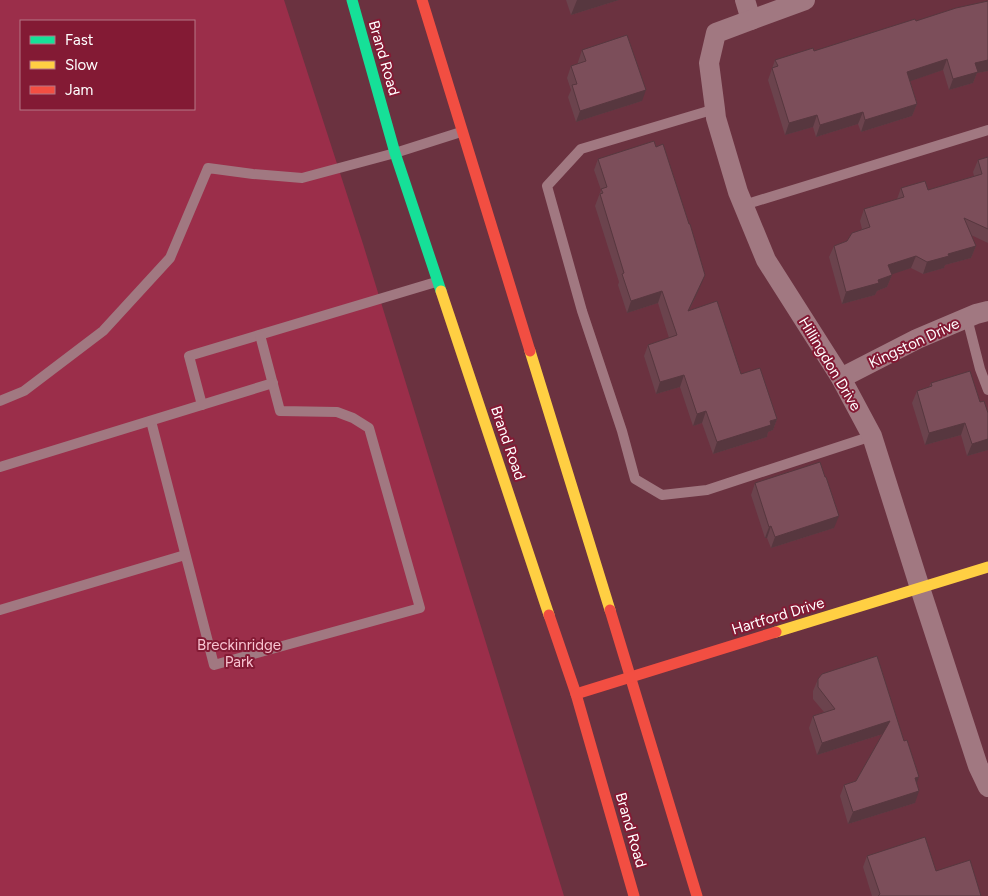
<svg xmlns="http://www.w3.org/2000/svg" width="988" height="896" font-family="Figtree,sans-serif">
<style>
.green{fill:#9b2e4a;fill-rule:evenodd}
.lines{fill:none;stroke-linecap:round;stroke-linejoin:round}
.lane{stroke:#a17881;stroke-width:10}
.street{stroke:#a17881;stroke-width:20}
.fast{stroke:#16e098;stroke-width:11}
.slow{stroke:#ffcf43;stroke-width:11}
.jam{stroke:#f24e42;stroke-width:11}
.wall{fill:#6b434d}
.shaded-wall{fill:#57373f}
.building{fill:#7c4e5a;stroke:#57373f}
.labels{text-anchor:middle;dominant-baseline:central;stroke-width:4;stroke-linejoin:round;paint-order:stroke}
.street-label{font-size:15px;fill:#fff;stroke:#831a34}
.park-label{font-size:15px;fill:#f8c3d1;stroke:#831a34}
</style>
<rect width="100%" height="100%" fill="#6b3240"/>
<path class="green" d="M 0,0 L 284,0 L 363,244 L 564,896 L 0,896 ZM 21,21 L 194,21 L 194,109 L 21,109 Z"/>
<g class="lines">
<g class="lane">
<path d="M 715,109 L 581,149 L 547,186 L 582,311 L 622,431 L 635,479 L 662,495 L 707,490 L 872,436"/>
<path d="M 744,205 L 988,130"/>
<path d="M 967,318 L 980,369 L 988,390"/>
<path d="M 0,401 L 24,391 L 103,331 L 170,258 L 208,168 L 253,174 L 302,178 L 395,153 L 461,132"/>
<path d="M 202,405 L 189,356 L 436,282"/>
<path d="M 151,421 L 214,665 L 420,608 L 369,428 L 353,418 L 337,412 L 280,411 L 260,335"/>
<path d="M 0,467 L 273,383"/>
<path d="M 0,610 L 185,555"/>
</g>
<g class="street">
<path d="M 745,0 L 751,20"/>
<path d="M 805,0 L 716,33 L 709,63 L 715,109 L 716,118 L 738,192 L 766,260 L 841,378 L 872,436 L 920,588 L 978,766 L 988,787"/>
<path d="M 841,378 L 917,339 L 976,314 L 988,311"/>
</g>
<path class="fast" d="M 352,0 L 395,153 L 441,291"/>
<g class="slow">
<path d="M 441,291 L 549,615"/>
<path d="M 530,351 L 610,610"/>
<path d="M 776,632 L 988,567"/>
</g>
<g class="jam">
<path d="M 422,0 L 530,351"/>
<path d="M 610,610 L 697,896"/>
<path d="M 549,615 L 576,694 L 634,896"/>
<path d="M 576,694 L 776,632"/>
</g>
</g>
<g class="wall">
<path d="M 566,0 L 619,0 L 571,15 Z"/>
<path d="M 988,2 L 988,71 L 977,73 L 973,83 L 949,90 L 943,70 L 910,81 L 917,104 L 912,116 L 861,132 L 858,124 L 816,137 L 813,127 L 785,135 L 768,80 L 775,60 L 814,51 L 916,21 Z"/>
<path d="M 582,50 L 642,101 L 576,122 L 568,97 L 571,90 L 567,78 L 571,66 L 578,64 L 578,62 Z"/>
<path d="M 988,157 L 988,243 L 971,235 L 976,246 L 971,258 L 945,265 L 944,268 L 923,274 L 911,268 L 891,274 L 892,275 L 887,287 L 877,291 L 875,295 L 842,304 L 829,257 L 834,246 L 847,241 L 862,229 L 860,221 L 864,209 L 897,199 L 901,188 L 928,190 L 974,176 L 973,172 L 978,160 Z"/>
<path d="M 598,159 L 700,287 L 689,311 L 777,419 L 773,430 L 768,432 L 767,437 L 713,454 L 702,423 L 693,426 L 680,387 L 656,394 L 644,356 L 648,345 L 669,338 L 658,303 L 627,313 L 618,285 L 619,282 L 595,206 L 601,190 L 594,170 Z"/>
<path d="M 931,383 L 980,402 L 988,413 L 988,450 L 967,456 L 961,435 L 925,445 L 912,403 L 917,391 L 929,387 Z"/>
<path d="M 755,483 L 834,528 L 771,548 L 767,538 L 765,538 L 751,495 Z"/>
<path d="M 877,656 L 917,784 L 915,803 L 848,824 L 840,796 L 844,785 L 856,781 L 883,734 L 817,755 L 809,728 L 813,716 L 824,712 L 813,699 L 813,691 L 818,679 Z"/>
<path d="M 867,856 L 936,871 L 981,896 L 872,896 L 863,867 Z"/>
</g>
<g class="shaded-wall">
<path d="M 577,0 L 619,0 L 571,15 Z"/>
<path d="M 947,59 L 943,70 L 902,84 L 907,72 Z"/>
<path d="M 988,60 L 988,71 L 977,73 L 973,83 L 949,90 L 953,79 L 975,63 Z"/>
<path d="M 646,90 L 642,101 L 576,122 L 580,111 Z"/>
<path d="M 917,104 L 912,116 L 861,132 L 865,120 Z"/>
<path d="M 863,112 L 858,124 L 816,137 L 820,125 Z"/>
<path d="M 817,115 L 813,127 L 785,135 L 789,123 Z"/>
<path d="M 976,246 L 971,258 L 945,265 L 944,268 L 923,274 L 927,262 L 948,254 Z"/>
<path d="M 916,256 L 911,268 L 884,277 L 888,265 Z"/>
<path d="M 705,275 L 700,287 L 683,323 L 688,311 Z"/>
<path d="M 892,275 L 887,287 L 877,291 L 875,295 L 842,304 L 846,292 Z"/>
<path d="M 662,291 L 658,303 L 627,313 L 631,301 Z"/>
<path d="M 684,375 L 680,387 L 656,394 L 660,382 Z"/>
<path d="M 706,411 L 702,423 L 693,426 L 697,414 Z"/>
<path d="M 777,419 L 773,430 L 768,432 L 767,437 L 713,454 L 717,442 Z"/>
<path d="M 965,423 L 961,435 L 925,445 L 929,433 Z"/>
<path d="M 988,439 L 988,450 L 967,456 L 972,444 Z"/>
<path d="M 839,516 L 834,528 L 771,548 L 775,537 Z"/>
<path d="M 771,526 L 767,538 L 765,538 L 769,527 Z"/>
<path d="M 890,721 L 886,733 L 817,755 L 822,743 Z"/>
<path d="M 919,777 L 915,788 L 915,778 Z"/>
<path d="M 919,791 L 915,803 L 848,824 L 853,812 Z"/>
</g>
<g class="building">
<path d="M 988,1 L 988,60 L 975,63 L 978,72 L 953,79 L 947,59 L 907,72 L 917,104 L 865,120 L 863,112 L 820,125 L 817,115 L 789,123 L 772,68 L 778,66 L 775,60 L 813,48 L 814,51 L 915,19 L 916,21 L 956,8 Z"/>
<path d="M 627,35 L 646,90 L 580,111 L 572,85 L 577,84 L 571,66 L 586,61 L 582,50 Z"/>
<path d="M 654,141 L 656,147 L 663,144 L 689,224 L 690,224 L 705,275 L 688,311 L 717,301 L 741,374 L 760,368 L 777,419 L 770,421 L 771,425 L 717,442 L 706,411 L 697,414 L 684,375 L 660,382 L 648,345 L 677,335 L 662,291 L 631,301 L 622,274 L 624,273 L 600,194 L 603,193 L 601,189 L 607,187 L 598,159 Z"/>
<path d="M 988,157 L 988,229 L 964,218 L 976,246 L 948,254 L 949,256 L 927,262 L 916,256 L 888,265 L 892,275 L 878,280 L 879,283 L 846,292 L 834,246 L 847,241 L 852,233 L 870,227 L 864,209 L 904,197 L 901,188 L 925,181 L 928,190 L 982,174 L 978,160 Z"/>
<path d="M 970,371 L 980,402 L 984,401 L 988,413 L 988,439 L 972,444 L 965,423 L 929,433 L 917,391 L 932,386 L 931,383 Z"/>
<path d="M 820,462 L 825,477 L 826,477 L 839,516 L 775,537 L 771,526 L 769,527 L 755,483 Z"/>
<path d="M 877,656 L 904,741 L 907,740 L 919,777 L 915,778 L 919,791 L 853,812 L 844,785 L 856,781 L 890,721 L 822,743 L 813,716 L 835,709 L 818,687 L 818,679 L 822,674 Z"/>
<path d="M 925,837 L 936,871 L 970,860 L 981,896 L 878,896 L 880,894 L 867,856 Z"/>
</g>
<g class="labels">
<g class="street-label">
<text transform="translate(384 58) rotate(74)">Brand Road</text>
<text transform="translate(914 343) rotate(-25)">Kingston Drive</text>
<text transform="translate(830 364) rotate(59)">Hillingdon Drive</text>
<text transform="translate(508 443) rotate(71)">Brand Road</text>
<text transform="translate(778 616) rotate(-17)">Hartford Drive</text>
<text transform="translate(631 830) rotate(74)">Brand Road</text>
</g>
<g class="park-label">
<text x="239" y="645">Breckinridge<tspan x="239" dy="17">Park</tspan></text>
</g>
</g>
<rect x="20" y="20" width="175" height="90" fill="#831a34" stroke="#b57685"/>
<rect x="30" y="36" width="25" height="8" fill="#16e098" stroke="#b57685"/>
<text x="65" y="45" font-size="15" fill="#ffffff">Fast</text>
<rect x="30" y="61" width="25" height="8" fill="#ffcf43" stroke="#b57685"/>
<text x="65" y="70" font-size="15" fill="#ffffff">Slow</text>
<rect x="30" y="86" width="25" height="8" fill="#f24e42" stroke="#b57685"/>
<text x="65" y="95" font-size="15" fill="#ffffff">Jam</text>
</svg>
